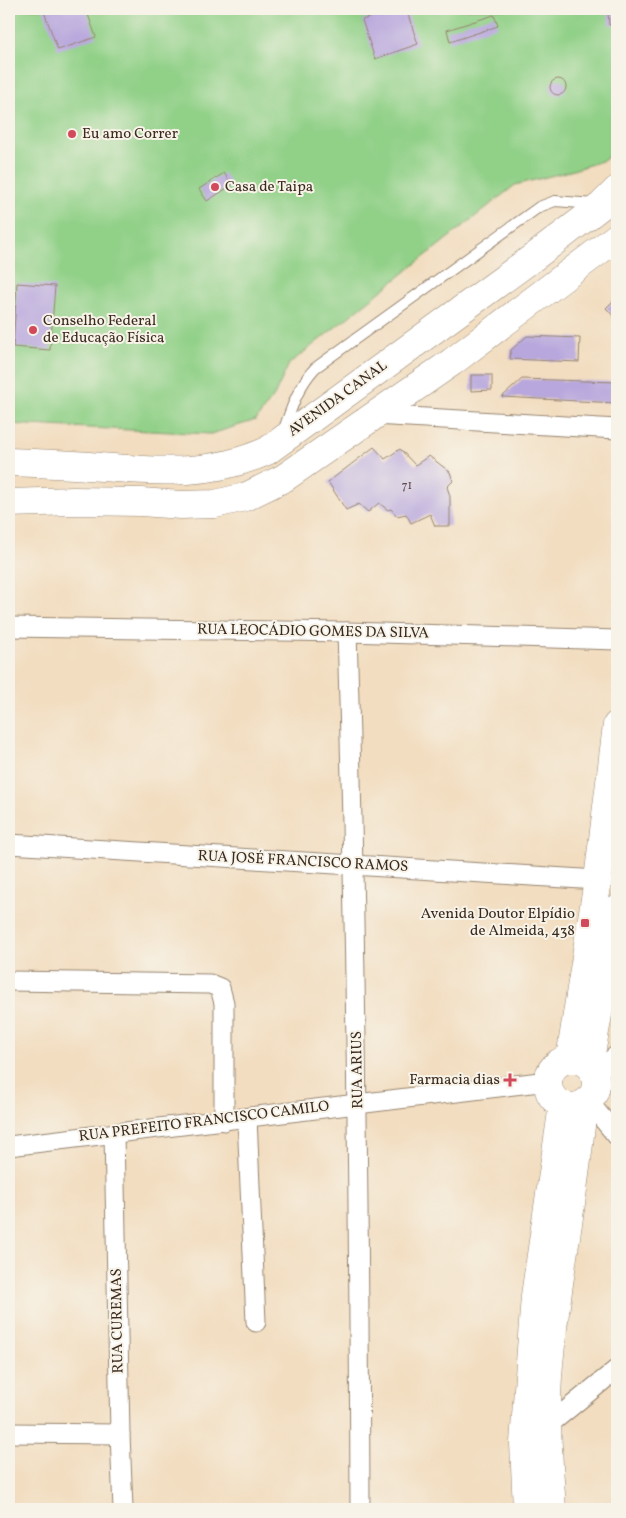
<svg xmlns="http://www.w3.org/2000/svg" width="626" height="1518" font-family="Vollkorn,serif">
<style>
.green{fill:#90d087;stroke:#667d52}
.building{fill:#b8a7dd}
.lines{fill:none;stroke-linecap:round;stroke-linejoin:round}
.service-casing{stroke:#96846f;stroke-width:12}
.minor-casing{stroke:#96846f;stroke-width:21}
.secondary-casing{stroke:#96846f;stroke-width:29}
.primary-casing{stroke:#96846f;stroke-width:29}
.service{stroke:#fff;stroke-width:10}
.minor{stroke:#fff;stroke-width:19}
.secondary{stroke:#fff;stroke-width:28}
.primary{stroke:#fff;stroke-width:28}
.poi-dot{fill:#d1495b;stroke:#f7f3e8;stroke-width:2}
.labels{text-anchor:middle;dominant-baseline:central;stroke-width:4;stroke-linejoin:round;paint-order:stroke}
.number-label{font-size:12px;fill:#5a494e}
.poi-label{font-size:15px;fill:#3b2a1e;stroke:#f7f3e8;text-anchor:start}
.street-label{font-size:15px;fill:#3b2a1e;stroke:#f7f3e8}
</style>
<rect width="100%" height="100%" fill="#f7f3e8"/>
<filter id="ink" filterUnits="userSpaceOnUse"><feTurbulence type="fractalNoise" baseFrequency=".02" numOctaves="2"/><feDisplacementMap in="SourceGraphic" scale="10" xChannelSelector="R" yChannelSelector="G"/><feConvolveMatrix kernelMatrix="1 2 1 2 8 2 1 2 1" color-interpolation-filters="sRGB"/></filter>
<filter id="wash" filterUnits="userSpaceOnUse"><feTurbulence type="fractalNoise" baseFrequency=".0096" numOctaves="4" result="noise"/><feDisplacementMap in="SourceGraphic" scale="20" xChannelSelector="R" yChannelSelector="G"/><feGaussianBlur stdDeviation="1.12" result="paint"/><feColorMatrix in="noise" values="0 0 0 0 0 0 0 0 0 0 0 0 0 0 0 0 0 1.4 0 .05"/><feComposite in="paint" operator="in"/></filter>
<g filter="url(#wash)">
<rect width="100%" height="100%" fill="#f2ddc0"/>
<path class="green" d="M 9,9 L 617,9 L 617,144 L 605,160 L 570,171 L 515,185 L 289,364 L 274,396 L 256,420 L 211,434 L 9,424 Z"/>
<g id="blocks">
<g class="building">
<path d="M 43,9 L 86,9 L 96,37 L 58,50 Z"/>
<path d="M 394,9 L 406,9 L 418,44 L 375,59 L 362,20 Z"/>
<path d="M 617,11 L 617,24 L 609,25 L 608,12 Z"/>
<path d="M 494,15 L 498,26 L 450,42 L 447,30 Z"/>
<circle cx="558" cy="87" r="8"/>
<path d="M 224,173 L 232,185 L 207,201 L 199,189 Z"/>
<path d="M 17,283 L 55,286 L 50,350 L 13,347 Z"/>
<path d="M 617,297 L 617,320 L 606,308 Z"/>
<path d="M 527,336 L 580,338 L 579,362 L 510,359 L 511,350 Z"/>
<path d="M 471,375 L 492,375 L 492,390 L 471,391 Z"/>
<path d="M 522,379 L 617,382 L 617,403 L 502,397 Z"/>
<path d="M 374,447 L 385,459 L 400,449 L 415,465 L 429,456 L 450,472 L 453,481 L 447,487 L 450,496 L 450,526 L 435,526 L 430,514 L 411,523 L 406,514 L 397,516 L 391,509 L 388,510 L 379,503 L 368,512 L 359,504 L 346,510 L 328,482 Z"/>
</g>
</g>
</g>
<g filter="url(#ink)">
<use href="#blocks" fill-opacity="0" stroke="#96846f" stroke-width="1"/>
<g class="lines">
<g class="service-casing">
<path id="service" d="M 283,432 C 292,407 297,388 315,368 L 539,207 L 555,201 L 594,204"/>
</g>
<g class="minor-casing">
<g id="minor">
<path d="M 374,415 L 617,429"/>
<path d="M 9,627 L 347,632 L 617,640"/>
<path d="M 347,632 C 356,924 359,1217 360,1509"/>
<path d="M 9,844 L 598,880"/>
<path d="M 9,981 L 210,984 L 220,988 L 224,1003 L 224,1121"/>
<path d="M 595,1074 L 617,1055"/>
<path d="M 588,1101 L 617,1136"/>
<path d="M 247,1118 L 256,1322"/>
<path d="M 114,1133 L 120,1434 L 123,1509"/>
<path d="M 9,1146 L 548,1081"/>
<path d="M 541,1431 L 617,1369"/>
<path d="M 9,1433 L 120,1434"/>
</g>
</g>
<g class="secondary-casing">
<g id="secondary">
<circle cx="572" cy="1083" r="24"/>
<path d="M 570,1059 L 598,880 L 617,725"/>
<path d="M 589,1065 L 617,909"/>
<path d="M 527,1509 L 524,1443 L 535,1296 L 563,1105"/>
<path d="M 552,1509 C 549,1465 545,1421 548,1376 C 555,1285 576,1195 583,1104"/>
</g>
</g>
<g class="primary-casing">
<g id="primary">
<path d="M 9,462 C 36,463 62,464 89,466 C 152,471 207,478 267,451 L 538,254 L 602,205 L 617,190"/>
<path d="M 9,503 L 74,501 L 141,502 L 181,505 L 215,504 L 245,497 L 284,478 L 452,362 L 617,237"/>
</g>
</g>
<use href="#service" class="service"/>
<use href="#minor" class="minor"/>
<use href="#secondary" class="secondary"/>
<use href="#primary" class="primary"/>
</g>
</g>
<g class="poi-dot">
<circle cx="72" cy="134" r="5"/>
<circle cx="215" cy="187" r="5"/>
<circle cx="33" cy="330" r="5"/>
<rect x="580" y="918" width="10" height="10" rx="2.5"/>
<path d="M507.5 1072.5h5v5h5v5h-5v5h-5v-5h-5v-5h5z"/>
</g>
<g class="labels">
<g class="number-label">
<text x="407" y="486">71</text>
</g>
<g class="poi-label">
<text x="82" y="134">Eu amo Correr</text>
<text x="225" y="187">Casa de Taipa</text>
<text x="43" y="321">Conselho Federal<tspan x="43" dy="17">de Educação Física</tspan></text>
<text x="575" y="914" text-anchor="end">Avenida Doutor Elpídio<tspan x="575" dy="17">de Almeida, 438</tspan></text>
<text x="500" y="1080" text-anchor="end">Farmacia dias</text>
</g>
<g class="street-label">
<text transform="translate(338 399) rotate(-36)">AVENIDA CANAL</text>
<text transform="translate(313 632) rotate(1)">RUA LEOCÁDIO GOMES DA SILVA</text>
<text transform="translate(303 862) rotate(3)">RUA JOSÉ FRANCISCO RAMOS</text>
<text transform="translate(358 1070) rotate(-91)">RUA ARIUS</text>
<text transform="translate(204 1122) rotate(-7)">RUA PREFEITO FRANCISCO CAMILO</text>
<text transform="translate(118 1321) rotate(-91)">RUA CUREMAS</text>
</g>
</g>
<rect width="626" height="1518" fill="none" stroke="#f7f3e8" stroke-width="30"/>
</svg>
